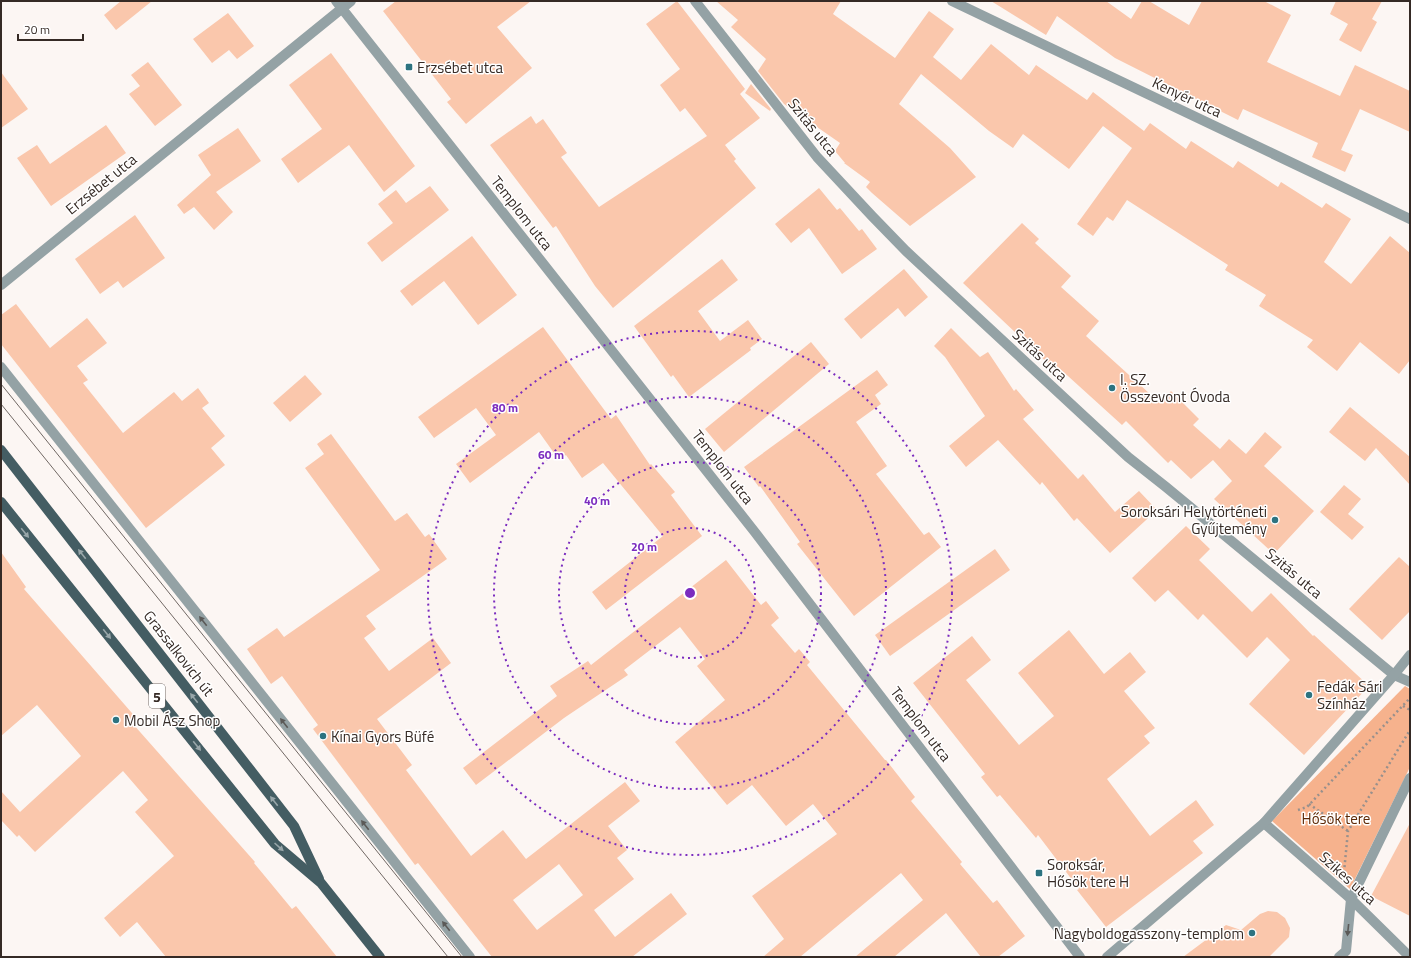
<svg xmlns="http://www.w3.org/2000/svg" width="1411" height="958" font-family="'Titillium Web',sans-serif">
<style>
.green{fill:#f6b28d}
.building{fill:#fac7ac;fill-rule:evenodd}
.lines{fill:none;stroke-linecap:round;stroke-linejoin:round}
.path{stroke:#98908c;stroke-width:2.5;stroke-dasharray:2 3;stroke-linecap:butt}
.service{stroke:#94a2a5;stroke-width:10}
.minor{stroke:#94a2a5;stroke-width:10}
.tertiary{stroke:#94a2a5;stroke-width:10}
.primary{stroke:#445d63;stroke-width:10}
.tram{stroke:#716864;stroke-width:1}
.oneway{fill:#98a6a9}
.oneway2{fill:#5b5a58}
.ring{fill:none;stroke:#7b2cbf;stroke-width:2;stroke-dasharray:2 4}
.poi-dot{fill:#2d7380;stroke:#fff;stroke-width:1.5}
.labels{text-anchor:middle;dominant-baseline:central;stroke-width:3;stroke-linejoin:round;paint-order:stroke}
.shield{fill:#fff;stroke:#726a66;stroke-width:1}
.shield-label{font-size:14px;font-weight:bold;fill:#352a25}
.poi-label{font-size:15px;fill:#352a25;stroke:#fff;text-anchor:start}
.street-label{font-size:15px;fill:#352a25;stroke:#fff}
.park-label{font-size:15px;fill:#5c2805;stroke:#fff}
.centre{fill:#7b2cbf;stroke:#fff;stroke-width:2}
.ring-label{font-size:12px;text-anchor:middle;font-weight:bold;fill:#7b2cbf;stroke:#fff;stroke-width:3;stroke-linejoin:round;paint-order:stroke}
</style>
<rect width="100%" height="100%" fill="#fcf6f3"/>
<path class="green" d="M 1405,686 L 1410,689 L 1410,767 L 1350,889 L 1272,821 Z"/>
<g class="building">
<path d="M 121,1 L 152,1 L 116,30 L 104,15 Z"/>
<path d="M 396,1 L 531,1 L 497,27 L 532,68 L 466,124 L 447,102 L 451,99 L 383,11 Z"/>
<path d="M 677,1 L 745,89 L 740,94 L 760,118 L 725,145 L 736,159 L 734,161 L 756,188 L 613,308 L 595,286 L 556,226 L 553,228 L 490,145 L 531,116 L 536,124 L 543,119 L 567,153 L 561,157 L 599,207 L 707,136 L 685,108 L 680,112 L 660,85 L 680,69 L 646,24 Z"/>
<path d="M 716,1 L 841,1 L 833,14 L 895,58 L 929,11 L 954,29 L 933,57 L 961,80 L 991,44 L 1029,75 L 1036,65 L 1087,100 L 1093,92 L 1144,131 L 1150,123 L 1186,149 L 1191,141 L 1233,168 L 1238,161 L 1278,187 L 1281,182 L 1322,208 L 1326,203 L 1351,219 L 1324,262 L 1351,284 L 1390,236 L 1410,253 L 1410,360 L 1399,374 L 1360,342 L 1337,371 L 1307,347 L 1313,340 L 1259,306 L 1266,295 L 1225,270 L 1228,265 L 1127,200 L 1113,221 L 1107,217 L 1093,236 L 1077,224 L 1132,148 L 1103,126 L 1069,169 L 1023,134 L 1013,148 L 989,131 L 921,74 L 899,104 L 950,148 L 976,177 L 910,226 L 872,193 L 866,187 L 870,182 L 844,163 L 845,163 L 835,151 L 840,143 L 784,104 L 758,71 L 766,59 L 731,27 L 738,20 Z"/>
<path d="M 991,1 L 1106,1 L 1131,19 L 1142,1 L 1149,1 L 1189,25 L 1202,1 L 1264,1 L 1291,15 L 1267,62 L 1340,96 L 1355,65 L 1410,91 L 1410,132 L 1360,109 L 1341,150 L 1353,155 L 1345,172 L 1312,157 L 1318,143 L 1243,109 L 1238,120 L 1115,58 L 1057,16 L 1046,35 Z"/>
<path d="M 1336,1 L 1382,1 L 1372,19 L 1377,22 L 1361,52 L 1339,40 L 1348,24 L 1330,14 Z"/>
<path d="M 228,13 L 254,46 L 237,59 L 229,50 L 212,63 L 193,39 Z"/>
<path d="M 331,53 L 415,166 L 384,192 L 349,145 L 298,183 L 281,159 L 322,129 L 289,85 Z"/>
<path d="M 148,62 L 182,105 L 155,126 L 129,94 L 140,86 L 131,75 Z"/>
<path d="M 1,72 L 28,109 L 1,128 Z"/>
<path d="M 751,84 L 771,109 L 770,111 L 745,93 Z"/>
<path d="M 106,125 L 126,153 L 51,206 L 17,158 L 37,145 L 50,164 Z"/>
<path d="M 238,128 L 261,161 L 216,192 L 233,212 L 214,230 L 194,207 L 184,214 L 177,205 L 211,175 L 198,155 Z"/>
<path d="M 430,186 L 449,210 L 382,262 L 367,243 L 393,223 L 378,204 L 396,190 L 406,203 Z"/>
<path d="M 819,188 L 837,210 L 840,208 L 859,231 L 862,229 L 877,249 L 842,274 L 809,228 L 791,243 L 775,224 Z"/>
<path d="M 135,215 L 165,258 L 123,288 L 118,281 L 100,294 L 75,259 Z"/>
<path d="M 1022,223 L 1039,239 L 1035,243 L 1071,276 L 1061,287 L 1099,321 L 1086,336 L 1160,403 L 1171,391 L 1199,419 L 1193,425 L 1220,449 L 1229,439 L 1246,454 L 1265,432 L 1282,447 L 1264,466 L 1314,511 L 1274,554 L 1214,499 L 1232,481 L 1213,460 L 1191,479 L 1171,460 L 1168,463 L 1126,421 L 1122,425 L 1058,367 L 1055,370 L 963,283 Z"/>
<path d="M 472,236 L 517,295 L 478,325 L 444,281 L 412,306 L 400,291 Z"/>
<path d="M 722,259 L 738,280 L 698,311 L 720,341 L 748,320 L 762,339 L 750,348 L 751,350 L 689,397 L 673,375 L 671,377 L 634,326 Z"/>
<path d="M 904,269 L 928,297 L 905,317 L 898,308 L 861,339 L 844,319 Z"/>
<path d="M 16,304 L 50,348 L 87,318 L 107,343 L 77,366 L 88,380 L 83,383 L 123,433 L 174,392 L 182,401 L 198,388 L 209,403 L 202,408 L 225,436 L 211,448 L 225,465 L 146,528 L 1,344 L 1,315 Z"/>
<path d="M 543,327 L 611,419 L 616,415 L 650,465 L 651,464 L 675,492 L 671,495 L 702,536 L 606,610 L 592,592 L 663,536 L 603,463 L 582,478 L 566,455 L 559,460 L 539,432 L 470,483 L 456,464 L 496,435 L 476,408 L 434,438 L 418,417 Z"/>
<path d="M 951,328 L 980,357 L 988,352 L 1014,391 L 1016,389 L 1034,410 L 1023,419 L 1078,479 L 1083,474 L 1115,512 L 1139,491 L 1157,510 L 1110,553 L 1077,518 L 1074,521 L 1042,482 L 1040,485 L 998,440 L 966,467 L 949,446 L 985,416 L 945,357 L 934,346 Z"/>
<path d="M 811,342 L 829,364 L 724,452 L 705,429 Z"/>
<path d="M 877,370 L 888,385 L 875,395 L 881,404 L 856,422 L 887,466 L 876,474 L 924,535 L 929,532 L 941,547 L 854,616 L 797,544 L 800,542 L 760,486 L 759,487 L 744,467 Z"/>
<path d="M 305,375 L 322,394 L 290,422 L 273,403 Z"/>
<path d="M 1350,407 L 1410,457 L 1410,485 L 1376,448 L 1365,461 L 1329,432 Z"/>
<path d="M 331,434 L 395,521 L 407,513 L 425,537 L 429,534 L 447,559 L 366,616 L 376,629 L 364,638 L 389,671 L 433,638 L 451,663 L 377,719 L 412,765 L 406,770 L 471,856 L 503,830 L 526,859 L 625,782 L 640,801 L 608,826 L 627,850 L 617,858 L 634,879 L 594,910 L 615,937 L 671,893 L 687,914 L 632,957 L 492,957 L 418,863 L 415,865 L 313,729 L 318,725 L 282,676 L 271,684 L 247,649 L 277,628 L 284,637 L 380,570 L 305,468 L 324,454 L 317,444 ZM 559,864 L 583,895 L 537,930 L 513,900 Z"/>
<path d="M 1344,485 L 1361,499 L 1348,514 L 1364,527 L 1352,540 L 1320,512 Z"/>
<path d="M 1186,526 L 1210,549 L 1199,560 L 1252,612 L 1271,593 L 1313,636 L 1314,635 L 1369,686 L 1304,755 L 1249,704 L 1290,660 L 1267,637 L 1247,658 L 1203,614 L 1198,620 L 1168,590 L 1155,602 L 1132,578 Z"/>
<path d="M 995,549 L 1010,570 L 890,656 L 875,635 Z"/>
<path d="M 1,552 L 26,587 L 24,589 L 138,720 L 133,724 L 255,862 L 254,863 L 292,909 L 296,906 L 337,957 L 166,957 L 137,922 L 120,937 L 104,918 L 174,856 L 135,812 L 148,800 L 123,771 L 35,852 L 19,835 L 17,837 L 1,820 L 1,791 L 20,812 L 81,756 L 37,705 L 1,736 Z"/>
<path d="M 1399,557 L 1410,567 L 1410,611 L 1382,640 L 1349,609 Z"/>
<path d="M 726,560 L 761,605 L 766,601 L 779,618 L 771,625 L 795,653 L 799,649 L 810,662 L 807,665 L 885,760 L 886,760 L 915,797 L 911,801 L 962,862 L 960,864 L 993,903 L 997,900 L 1025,936 L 998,957 L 981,957 L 946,913 L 894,957 L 855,957 L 923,900 L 901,873 L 800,957 L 763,957 L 784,939 L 752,896 L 837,834 L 813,804 L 786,826 L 752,785 L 727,805 L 675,742 L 725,700 L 697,666 L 705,659 L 680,627 L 624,670 L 628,675 L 564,718 L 476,785 L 463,768 L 557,696 L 550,686 L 588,661 L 591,665 Z"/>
<path d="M 1069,630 L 1104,674 L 1130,652 L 1146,672 L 1124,691 L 1155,728 L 1144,736 L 1150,743 L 1107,779 L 1150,836 L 1196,800 L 1214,825 L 1193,841 L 1203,853 L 1106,927 L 1077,890 L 1079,889 L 1038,835 L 1036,838 L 1000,795 L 997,797 L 981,777 L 985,774 L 913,683 L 972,636 L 991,660 L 966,680 L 1019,745 L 1054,716 L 1018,673 Z"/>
<path d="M 1410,823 L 1410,916 L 1371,896 Z"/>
<path d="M 1268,911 L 1277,912 L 1285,918 L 1290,928 L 1289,937 L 1269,957 L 1183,957 L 1226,925 L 1241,930 L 1260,914 Z"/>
</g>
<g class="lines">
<g class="path">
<path d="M 1403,706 L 1410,710"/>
<path d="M 1309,804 L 1348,831"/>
<path d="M 1298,810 L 1307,807 L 1410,698"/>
<path d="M 1344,872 L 1348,831 L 1410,730"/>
</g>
<g class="service">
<path d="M 1,367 L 470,957"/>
<path d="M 1351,899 L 1410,778"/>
</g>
<g class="minor">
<path d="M 695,1 L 817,157 L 872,216 L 906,251 L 1128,457 L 1166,487 L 1394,675 L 1410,682"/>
<path d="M 952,1 L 1410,219"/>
<path d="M 1,285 L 351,1"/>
<path d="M 1264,823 L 1351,899 L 1410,957"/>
<path d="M 1339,957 L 1346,951 L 1351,899"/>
</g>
<g class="tertiary">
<path d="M 336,1 L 754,531 L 1080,957"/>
<path d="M 1107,957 L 1264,823 L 1394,675 L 1410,655"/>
</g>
<g class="primary">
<path d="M 1,450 L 294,826 L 319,879"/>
<path d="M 1,502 L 275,844 L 321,883 L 380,957"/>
</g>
<g class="tram">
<path d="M 1,384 L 462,957"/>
<path d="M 1,404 L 448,957"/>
</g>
</g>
<defs><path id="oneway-solid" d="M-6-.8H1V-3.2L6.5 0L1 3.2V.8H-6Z"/></defs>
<g class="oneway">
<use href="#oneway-solid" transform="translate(25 533) rotate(51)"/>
<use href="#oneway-solid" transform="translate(82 554) rotate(-128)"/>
<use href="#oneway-solid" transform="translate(107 634) rotate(51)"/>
<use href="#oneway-solid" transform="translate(194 698) rotate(-128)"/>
<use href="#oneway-solid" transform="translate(197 746) rotate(51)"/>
<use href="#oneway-solid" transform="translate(274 801) rotate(-128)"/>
<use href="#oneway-solid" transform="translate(279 847) rotate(42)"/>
</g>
<g class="oneway2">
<use href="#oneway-solid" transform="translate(203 621) rotate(-128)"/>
<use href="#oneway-solid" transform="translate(284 723) rotate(-128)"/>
<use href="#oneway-solid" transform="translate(365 825) rotate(-128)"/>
<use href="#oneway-solid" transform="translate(446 926) rotate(-128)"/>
<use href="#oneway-solid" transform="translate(1348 930) rotate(96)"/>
</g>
<g class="ring">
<circle cx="690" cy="593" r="65"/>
<circle cx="690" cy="593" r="131"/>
<circle cx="690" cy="593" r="196"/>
<circle cx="690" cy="593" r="262"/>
</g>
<g class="poi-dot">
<rect x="405" y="63" width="8" height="8" rx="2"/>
<circle cx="1112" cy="388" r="4"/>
<circle cx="1275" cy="520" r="4"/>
<circle cx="1309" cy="695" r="4"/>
<circle cx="116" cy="720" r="4"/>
<circle cx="323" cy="736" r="4"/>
<rect x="1035" y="869" width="8" height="8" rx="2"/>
<circle cx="1252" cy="933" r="4"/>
</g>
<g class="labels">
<rect class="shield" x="149" y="684" width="16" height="24" rx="3"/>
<g class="shield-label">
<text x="157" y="696">5</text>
</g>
<g class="poi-label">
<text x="417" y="67">Erzsébet utca</text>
<text x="1120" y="379">I. SZ.<tspan x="1120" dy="17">Összevont Óvoda</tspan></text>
<text x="1267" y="511" text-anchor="end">Soroksári Helytörténeti<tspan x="1267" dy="17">Gyűjtemény</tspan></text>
<text x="1317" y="686">Fedák Sári<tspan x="1317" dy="17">Színház</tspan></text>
<text x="124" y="720">Mobil Ász Shop</text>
<text x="331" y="736">Kínai Gyors Büfé</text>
<text x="1047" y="864">Soroksár,<tspan x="1047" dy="17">Hősök tere H</tspan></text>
<text x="1244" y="933" text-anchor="end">Nagyboldogasszony-templom</text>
</g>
<g class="street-label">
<text transform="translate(1187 97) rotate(25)">Kenyér utca</text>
<text transform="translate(813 127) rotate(51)">Szitás utca</text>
<text transform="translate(101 184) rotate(-39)">Erzsébet utca</text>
<text transform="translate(522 213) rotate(52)">Templom utca</text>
<text transform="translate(1040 355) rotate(43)">Szitás utca</text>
<text transform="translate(723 467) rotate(52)">Templom utca</text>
<text transform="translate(1294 573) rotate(40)">Szitás utca</text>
<text transform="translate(179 653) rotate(52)">Grassalkovich út</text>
<text transform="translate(921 724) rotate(53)">Templom utca</text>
<text transform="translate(1348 878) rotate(42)">Szikes utca</text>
</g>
<g class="park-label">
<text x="1336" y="818">Hősök tere</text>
</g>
</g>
<circle cx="690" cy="593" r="6" class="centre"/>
<g class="ring-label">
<text x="505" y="412">80 m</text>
<text x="551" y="459">60 m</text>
<text x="597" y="505">40 m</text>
<text x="644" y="551">20 m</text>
</g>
<rect width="1411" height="958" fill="none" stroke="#352a25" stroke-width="4"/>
<path d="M18 34v6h65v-6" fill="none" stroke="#352a25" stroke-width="2"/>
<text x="24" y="34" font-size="12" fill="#352a25" stroke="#ffffff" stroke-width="3" paint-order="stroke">20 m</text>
</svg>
